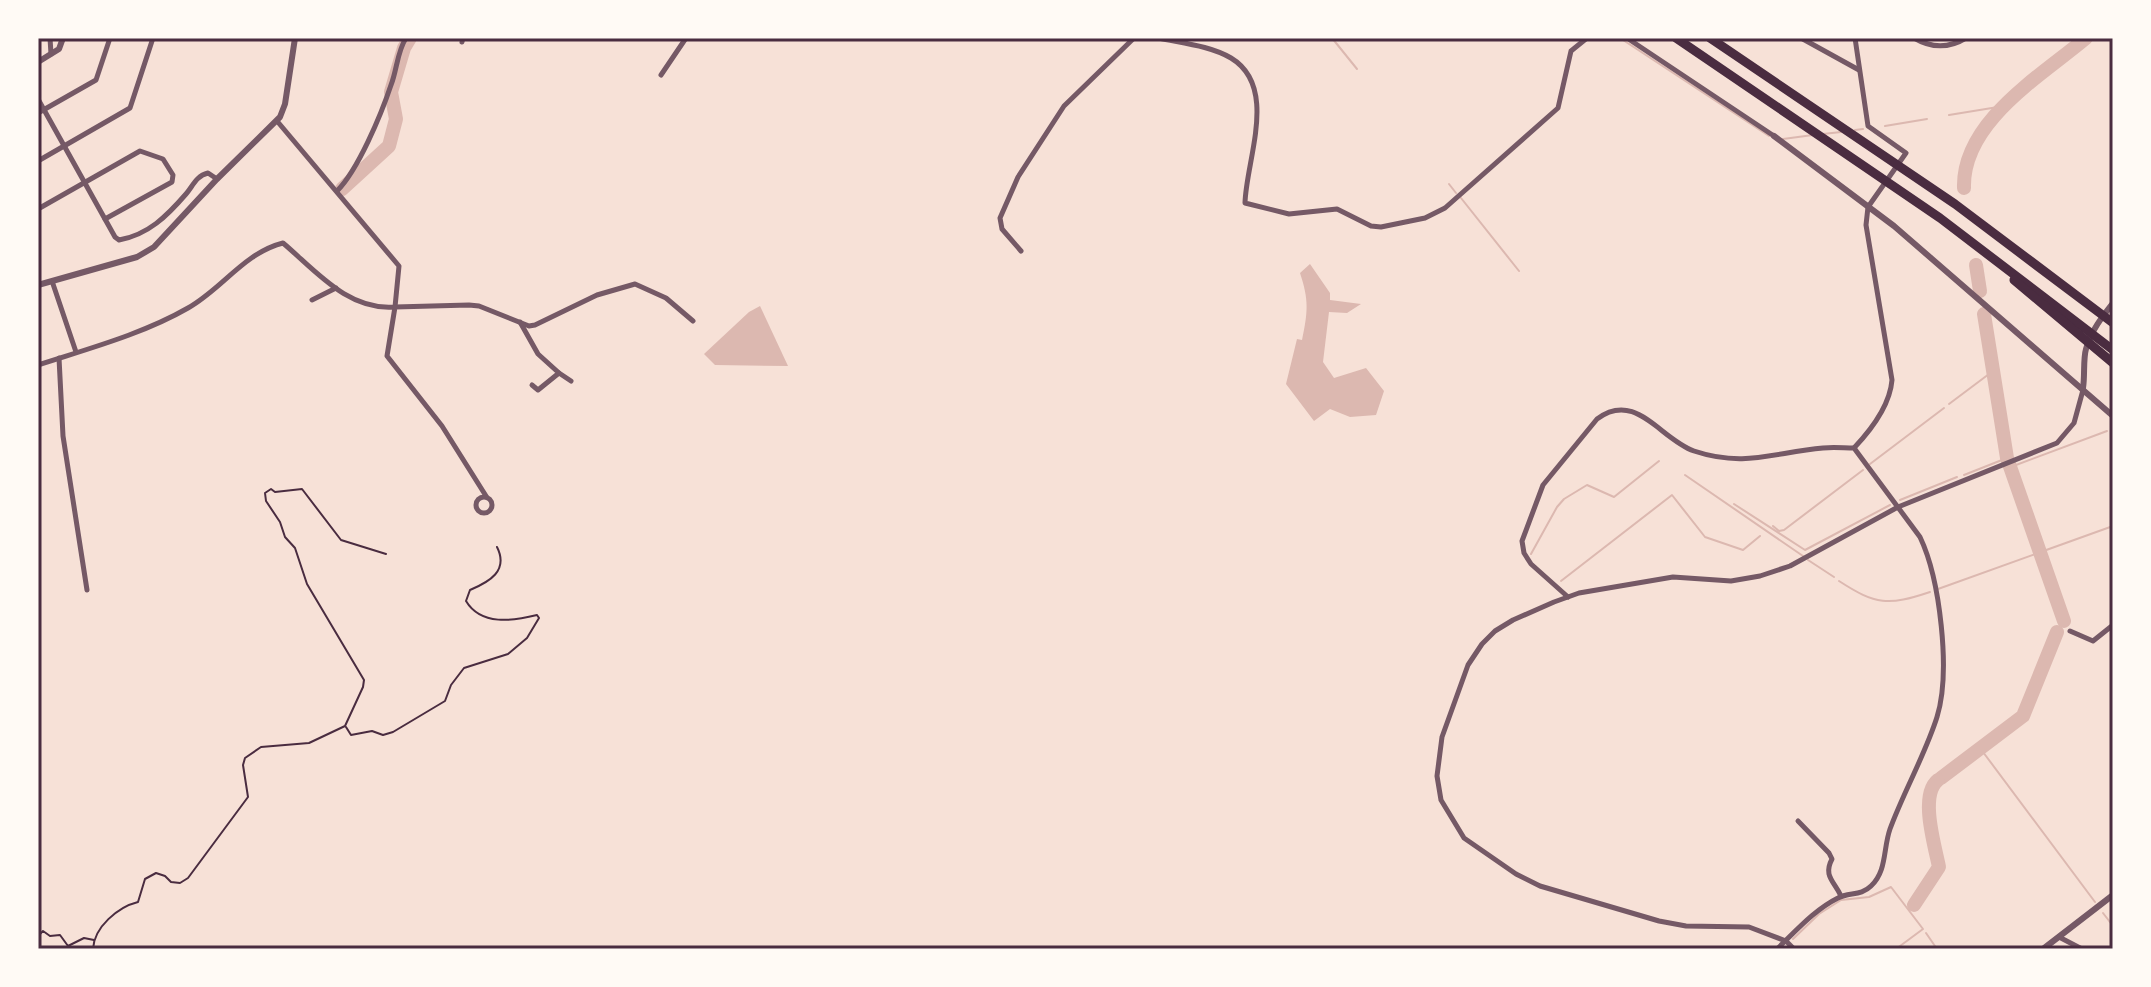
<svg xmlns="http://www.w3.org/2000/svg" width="2151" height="987" font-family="'Exo 2',sans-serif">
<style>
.water{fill:#dcb8b0}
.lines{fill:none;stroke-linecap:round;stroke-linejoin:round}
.stream{stroke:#dcb8b0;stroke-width:2}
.river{stroke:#dcb8b0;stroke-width:14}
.path{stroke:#4a2c40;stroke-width:2}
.minor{stroke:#755966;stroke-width:5}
.tertiary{stroke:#755966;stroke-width:6}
.motorway{stroke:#4a2c40;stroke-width:9}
.neatline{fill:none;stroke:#4a2c40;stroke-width:3}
</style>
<rect width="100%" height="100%" fill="#f7e1d7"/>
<g class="water">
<path d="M 1310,264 L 1330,293 L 1330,300 L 1361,304 L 1347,313 L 1329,312 L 1323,362 L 1334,378 L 1366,368 L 1384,391 L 1376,415 L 1350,417 L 1330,409 L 1314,421 L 1286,384 L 1297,339 L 1302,340 C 1308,312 1309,300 1300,273 Z"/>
<path d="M 760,306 L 788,366 L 715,365 L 704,354 L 749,312 Z"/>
</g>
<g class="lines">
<g class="stream">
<path d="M 1332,38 L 1357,69"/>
<path d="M 1620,38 L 1769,136"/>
<path d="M 1949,115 L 1998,107 L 2000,109"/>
<path d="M 1885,126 L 1927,119"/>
<path d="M 1855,130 L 1863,129"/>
<path d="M 1823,134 L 1841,132"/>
<path d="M 1783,139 L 1813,135"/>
<path d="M 1449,184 L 1456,193"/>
<path d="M 1461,198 L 1519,271"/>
<path d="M 1949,404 L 1993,371"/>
<path d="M 2112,430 L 2113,433"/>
<path d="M 1870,464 L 1944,408"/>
<path d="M 2016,465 L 2107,431"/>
<path d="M 1685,475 L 1803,556"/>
<path d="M 1964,475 L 2007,458"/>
<path d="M 1900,500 L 1957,477"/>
<path d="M 1734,504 L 1805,550 L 1890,505"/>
<path d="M 1773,526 L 1779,531 L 1784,530 L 1863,470"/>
<path d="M 1531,554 L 1557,507 L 1564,499 L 1587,485 L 1614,497 L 1659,461"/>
<path d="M 1808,560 L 1834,577"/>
<path d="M 1561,581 L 1672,495 L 1705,537 L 1743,550 L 1760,536"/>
<path d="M 1839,581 C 1876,605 1888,606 1930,592"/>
<path d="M 1938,589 L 2113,526"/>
<path d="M 1980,748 L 2095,902"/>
<path d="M 2103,913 L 2113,926"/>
<path d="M 1926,933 L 1937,949"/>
<path d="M 1793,939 L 1819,914 L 1841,900 L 1869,897 L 1891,887 L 1923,929 L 1896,949"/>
<path d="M 1782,949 L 1784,947"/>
</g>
<g class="river">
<path d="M 1964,188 C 1962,122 2041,76 2086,38"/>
<path d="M 342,189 L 389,146 L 396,119 L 391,92 L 404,48 L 410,38"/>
<path d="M 1976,265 L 1980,291"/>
<path d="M 1984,314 L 2007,458 L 2064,621"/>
<path d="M 1941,778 L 2023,716 L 2057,632"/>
<path d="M 1914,905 L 1939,867 C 1935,846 1919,795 1938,780"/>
</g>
<g class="path">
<path d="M 346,727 L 351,735 L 372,731 L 383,735 L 393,732 L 445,701 L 451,685 L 464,668 L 508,654 L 527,638 L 539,618 L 537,615 C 513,621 481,626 466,601 L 470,590 C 489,582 509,571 497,547"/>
<path d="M 38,936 L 43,931 L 50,936 L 60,935 L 68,946 L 84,938 L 94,940"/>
<path d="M 38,946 L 40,949"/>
<path d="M 93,949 C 94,927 118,907 138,902 L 145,879 L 156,873 L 165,876 L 171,882 L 180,883 L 188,878 L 248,797 L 243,765 L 245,758 L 261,747 L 309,743 L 345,726 L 363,687 L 364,680 L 307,584 L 295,548 L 285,537 L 280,522 L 266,501 L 265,493 L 271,489 L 275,492 L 302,489 L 341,540 L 386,554"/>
</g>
<g class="minor">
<path d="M 50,38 L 51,54"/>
<path d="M 1159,38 C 1182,43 1211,46 1231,58 C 1279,87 1246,160 1245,203 L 1289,214 L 1337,209 L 1371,226 L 1381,227 L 1425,218 L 1445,208 L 1558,108 L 1571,51 L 1587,38"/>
<path d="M 1627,38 L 1774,136"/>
<path d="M 1801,38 L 1859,70"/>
<path d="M 1914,38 C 1931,48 1948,49 1966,38"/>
<path d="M 462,42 L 463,38"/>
<path d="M 661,75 L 686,38"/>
<path d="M 38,99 L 115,237 L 119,240 C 148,235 167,216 186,194 C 193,186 196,176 208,173 L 217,179"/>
<path d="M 38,113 L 96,80 L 110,38"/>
<path d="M 38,161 L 130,108 L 153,38"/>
<path d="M 337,191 C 358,170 381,115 391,85 C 397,70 397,52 406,38"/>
<path d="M 38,209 L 140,151 L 163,159 L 173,175 L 172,182 L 105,219"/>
<path d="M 1021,251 L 1002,229 L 1000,218 L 1018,177 L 1064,106 L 1134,38"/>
<path d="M 52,281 L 76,352"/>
<path d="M 312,300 L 336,288"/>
<path d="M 520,322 L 538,354 L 559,373 L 538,390 L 532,385"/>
<path d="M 59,358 L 63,436 L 87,590"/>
<path d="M 38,365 C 87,349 143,334 188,308 C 222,289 244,253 283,243 C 316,271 348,311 395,307 L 399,266 L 277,121"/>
<path d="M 559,373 L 571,381"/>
<path d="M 1854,448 C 1871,430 1890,405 1892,380 L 1866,225 L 1868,207 L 1906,153 L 1868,126 L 1855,38"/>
<path d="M 486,496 L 442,426 L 387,356 L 395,307 L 469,305 L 479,306 L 529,326 L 535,325 L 597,295 L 635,284 L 666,298 L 693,321"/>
<circle cx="484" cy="505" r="8"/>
<path d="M 1568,597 L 1531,564 L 1524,553 L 1522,541 L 1543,485 L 1597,419 C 1636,390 1660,439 1694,451 C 1745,468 1775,452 1823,448 C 1833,447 1844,448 1854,448 L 1920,537 C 1940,579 1951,672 1937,717 C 1925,755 1904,791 1890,829 C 1883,849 1887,871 1871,886 C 1861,896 1849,892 1838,898 C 1814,910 1796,931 1777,949"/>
<path d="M 2070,631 L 2093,641 L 2113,625"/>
<path d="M 1798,821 L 1829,853 L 1832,859 C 1823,876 1834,881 1841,896"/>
<path d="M 2059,937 L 2082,949"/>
<path d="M 1794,949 L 1786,941 L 1749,927 L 1686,926 L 1659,921 L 1540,886 L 1516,874 L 1464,838 L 1441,800 L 1437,776 L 1442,737 L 1468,665 L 1482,644 L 1495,631 L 1513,620 L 1554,602 L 1579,593 L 1673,577 L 1731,581 L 1760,576 L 1790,566 L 1898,507 L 2057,443 L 2074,423 L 2083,390"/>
</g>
<g class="tertiary">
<path d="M 38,62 L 59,49 L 63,38"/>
<path d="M 1774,136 L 1894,226 L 2113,416"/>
<path d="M 38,285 L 137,257 L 154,247 L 217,179 L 280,117 L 285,104 L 295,38"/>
<path d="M 2083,388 C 2085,376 2083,359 2086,349 C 2091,331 2102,317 2113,303"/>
<path d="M 2043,949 L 2113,895"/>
</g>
<g class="motorway">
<path d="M 1676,38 L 1940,218 L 2113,350"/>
<path d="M 1710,38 L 1955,204 L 2113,323"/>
<path d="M 2014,280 L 2113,363"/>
</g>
</g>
<rect width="2151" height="987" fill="none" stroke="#fffaf5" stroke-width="80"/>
<rect x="40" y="40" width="2071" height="907" class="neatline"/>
</svg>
